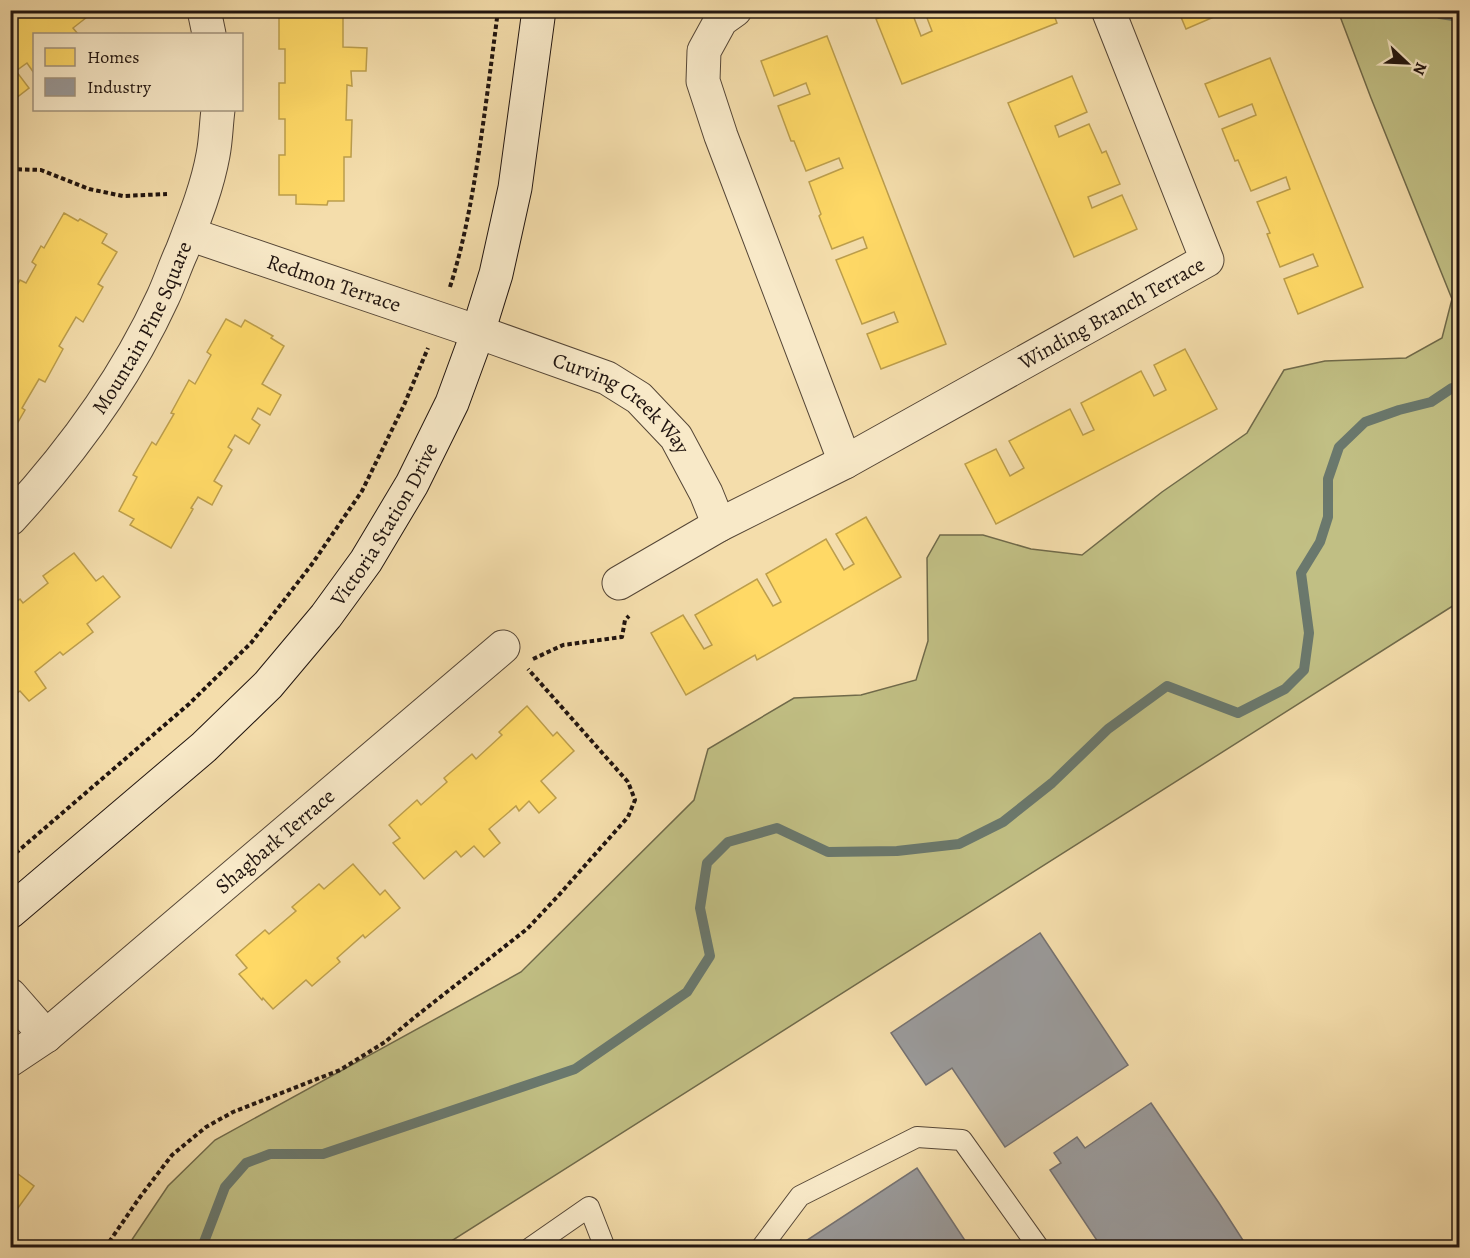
<svg xmlns="http://www.w3.org/2000/svg" width="1470" height="1258" font-family="Alegreya,serif">
<style>
.green{fill:#c1bf84;stroke:#706a4a;stroke-width:1.5}
.homes{fill:#ffd966;stroke:#bc9e4c;stroke-width:1.5}
.industry{fill:#999;stroke:#757170;stroke-width:1.5}
.lines{fill:none;stroke-linecap:round;stroke-linejoin:round}
.stream{stroke:#6a786d;stroke-width:10}
.lane-casing{stroke:#554636;stroke-width:22}
.street-casing{stroke:#554636;stroke-width:35}
.secondary-casing{stroke:#20140f;stroke-width:35}
.path{stroke:#20140f;stroke-width:4;stroke-dasharray:4.5 3;stroke-linecap:butt}
.lane{stroke:#f8e9c8;stroke-width:20}
.street{stroke:#f8e9c8;stroke-width:33}
.secondary{stroke:#f8e9c8;stroke-width:33}
.labels{text-anchor:middle;dominant-baseline:central;stroke-width:6;stroke-linejoin:round;paint-order:stroke}
.street-label{font-size:21px;fill:#20140f;stroke:#f8e9c8}
</style>
<rect width="100%" height="100%" fill="#f4ddab"/>
<filter id="stains"><feTurbulence type="fractalNoise" baseFrequency=".00333" numOctaves="4"/><feColorMatrix values="0 0 0 0 .2 0 0 0 0 .09 0 0 0 0 .02 0 0 0 .5 -.17"/></filter>
<radialGradient id="worn" r=".72"><stop offset=".6" stop-color="#630" stop-opacity="0"/><stop offset="1" stop-color="#630" stop-opacity=".3"/></radialGradient>
<path class="green" d="M 1338,11 L 1459,11 L 1459,602 L 442,1247 L 127,1247 L 168,1186 L 215,1140 L 521,972 L 694,800 L 708,749 L 794,698 L 861,695 L 916,680 L 928,641 L 927,558 L 940,535 L 983,535 L 1031,549 L 1082,555 L 1162,492 L 1247,433 L 1284,370 L 1325,361 L 1406,358 L 1442,338 L 1452,299 L 1371,98 Z"/>
<g class="homes">
<path d="M 10,10 L 96,10 L 73,28 L 78,34 L 34,34 L 34,73 L 27,63 L 16,71 L 29,88 L 11,102 Z"/>
<path d="M 279,10 L 343,10 L 343,47 L 367,48 L 366,71 L 351,71 L 352,86 L 347,85 L 346,120 L 352,120 L 351,157 L 344,157 L 344,201 L 328,201 L 327,205 L 296,204 L 296,195 L 279,195 L 279,155 L 285,155 L 285,119 L 279,119 L 279,83 L 285,83 L 285,49 L 279,49 Z"/>
<path d="M 898,10 L 911,10 L 921,36 L 932,31 L 924,10 L 1052,10 L 1057,23 L 902,84 L 876,19 Z"/>
<path d="M 1178,10 L 1230,10 L 1186,29 Z"/>
<path d="M 827,36 L 946,344 L 881,369 L 867,334 L 898,322 L 894,312 L 862,324 L 836,260 L 867,248 L 863,237 L 832,249 L 819,216 L 821,214 L 809,182 L 843,168 L 839,158 L 806,171 L 794,141 L 791,141 L 778,106 L 810,94 L 806,83 L 774,96 L 761,61 Z"/>
<path d="M 1270,58 L 1363,287 L 1298,314 L 1284,279 L 1318,266 L 1313,254 L 1280,267 L 1267,234 L 1270,233 L 1257,202 L 1290,189 L 1286,177 L 1251,191 L 1238,160 L 1235,161 L 1222,129 L 1256,115 L 1252,104 L 1219,117 L 1205,84 Z"/>
<path d="M 1072,76 L 1087,112 L 1055,126 L 1059,137 L 1089,124 L 1102,153 L 1106,151 L 1120,184 L 1088,197 L 1092,208 L 1122,195 L 1137,229 L 1074,257 L 1008,103 Z"/>
<path d="M 64,213 L 78,221 L 80,219 L 107,234 L 102,243 L 117,252 L 98,284 L 103,287 L 83,322 L 76,317 L 59,346 L 63,349 L 45,382 L 39,379 L 22,408 L 25,410 L 10,436 L 10,292 L 13,293 L 20,280 L 26,283 L 36,265 L 32,262 L 41,246 L 44,248 Z"/>
<path d="M 226,319 L 241,327 L 245,320 L 273,336 L 271,338 L 284,346 L 262,384 L 281,395 L 270,415 L 258,408 L 252,419 L 260,425 L 249,444 L 235,435 L 228,447 L 232,450 L 214,481 L 222,486 L 212,505 L 198,497 L 191,508 L 193,509 L 171,548 L 130,525 L 134,519 L 119,511 L 137,477 L 133,475 L 152,442 L 156,445 L 174,414 L 171,413 L 189,380 L 195,384 L 211,355 L 207,352 Z"/>
<path d="M 1185,349 L 1217,409 L 996,524 L 965,464 L 996,449 L 1010,476 L 1024,468 L 1009,441 L 1070,409 L 1083,435 L 1094,430 L 1081,403 L 1141,371 L 1154,396 L 1166,390 L 1154,365 Z"/>
<path d="M 866,517 L 901,577 L 757,660 L 755,655 L 686,695 L 651,633 L 683,615 L 704,649 L 712,645 L 695,615 L 757,579 L 773,606 L 781,602 L 766,574 L 826,539 L 844,570 L 854,564 L 836,534 Z"/>
<path d="M 74,553 L 96,581 L 103,576 L 120,597 L 87,624 L 93,632 L 63,655 L 60,652 L 35,672 L 46,688 L 29,701 L 20,691 L 10,699 L 10,607 L 20,599 L 23,603 L 48,583 L 43,576 Z"/>
<path d="M 527,706 L 553,736 L 557,732 L 574,751 L 541,781 L 556,798 L 539,813 L 529,801 L 519,811 L 516,806 L 489,829 L 500,843 L 484,857 L 474,846 L 461,857 L 456,851 L 424,879 L 393,843 L 400,838 L 389,825 L 417,800 L 421,805 L 447,782 L 444,778 L 472,754 L 476,759 L 502,735 L 499,732 Z"/>
<path d="M 353,864 L 380,895 L 385,890 L 400,908 L 365,938 L 363,935 L 337,958 L 340,962 L 312,986 L 306,980 L 273,1009 L 263,998 L 262,1000 L 239,974 L 247,968 L 236,955 L 265,930 L 269,934 L 296,911 L 292,907 L 319,884 L 324,889 Z"/>
<path d="M 10,1168 L 34,1186 L 10,1219 Z"/>
</g>
<g class="industry">
<path d="M 1040,933 L 1128,1065 L 1005,1147 L 952,1068 L 926,1085 L 891,1033 Z"/>
<path d="M 1151,1103 L 1219,1203 L 1248,1248 L 1102,1248 L 1050,1170 L 1061,1163 L 1054,1153 L 1077,1137 L 1085,1148 Z"/>
<path d="M 917,1168 L 970,1248 L 795,1248 Z"/>
</g>
<g class="lines">
<g class="stream">
<path d="M 1433,10 L 1440,14 L 1460,17"/>
<path d="M 199,1248 L 204,1242 L 225,1187 L 246,1163 L 270,1154 L 323,1154 L 575,1069 L 687,992 L 710,956 L 700,908 L 707,863 L 728,842 L 777,828 L 828,852 L 897,851 L 959,844 L 1003,822 L 1052,783 L 1108,729 L 1167,686 L 1238,713 L 1285,689 L 1304,670 L 1309,633 L 1301,573 L 1320,542 L 1328,517 L 1328,479 L 1339,447 L 1365,422 L 1399,410 L 1431,402 L 1452,388 L 1460,386"/>
</g>
<g class="lane-casing">
<g id="lane">
<path d="M 530,1248 L 589,1207 L 605,1248"/>
<path d="M 761,1248 L 800,1196 L 917,1137 L 962,1140 L 1039,1248"/>
</g>
</g>
<g class="street-casing">
<g id="street">
<path d="M 204,10 L 209,34"/>
<path d="M 735,10 L 721,20 L 704,51 L 703,81 L 721,136 L 845,462"/>
<path id="s1" d="M 189,234 L 478,332 L 607,378 L 639,398 L 676,437 L 706,493 L 719,525"/>
<path id="s2" d="M 10,519 C 71,453 125,380 163,297 C 170,282 175,266 182,251 C 194,220 207,188 213,155 C 216,140 216,125 218,110"/>
<path id="s3" d="M 619,583 L 719,525 L 845,462 L 1207,260 L 1108,10"/>
<path d="M 10,995 L 46,1036"/>
<path id="s4" d="M 10,1060 L 46,1036 L 503,647"/>
</g>
</g>
<g class="secondary-casing">
<g id="secondary">
<path id="s5" d="M 10,912 L 204,747 L 268,685 L 326,616 L 366,561 L 412,484 L 452,403 L 478,332 L 496,274 L 515,188 L 539,10"/>
</g>
</g>
<g class="path">
<path d="M 10,169 L 41,170 L 89,189 L 123,196 L 167,194"/>
<path d="M 450,287 C 464,243 472,198 479,152 C 486,105 492,58 498,10"/>
<path d="M 533,659 L 563,645 L 622,637 L 625,620 L 629,616"/>
<path d="M 10,858 L 189,704 L 251,643 L 312,564 L 362,491 L 404,405 L 428,348"/>
<path d="M 105,1248 L 140,1197 L 172,1155 L 206,1127 L 233,1112 L 340,1070 L 385,1042 L 415,1017 L 527,929 L 558,896 L 628,817 L 635,800 L 628,782 L 528,669"/>
</g>
<use href="#lane" class="lane"/>
<use href="#street" class="street"/>
<use href="#secondary" class="secondary"/>
</g>
<g class="labels">
<g class="street-label">
<text stroke="none"><textPath href="#s1" startOffset="153">Redmon Terrace</textPath></text>
<text stroke="none"><textPath href="#s3" startOffset="562">Winding Branch Terrace</textPath></text>
<text stroke="none"><textPath href="#s2" startOffset="234">Mountain Pine Square</textPath></text>
<text stroke="none"><textPath href="#s1" startOffset="468">Curving Creek Way</textPath></text>
<text stroke="none"><textPath href="#s5" startOffset="543">Victoria Station Drive</textPath></text>
<text stroke="none"><textPath href="#s4" startOffset="344">Shagbark Terrace</textPath></text>
</g>
</g>
<rect width="1470" height="1258" fill="none" stroke="#f4ddab" stroke-width="36"/>
<rect x="12" y="12" width="1446" height="1234" fill="none" stroke="#20140f" stroke-width="3"/>
<rect x="18" y="18" width="1434" height="1222" fill="none" stroke="#20140f" stroke-width="1.5"/>
<rect x="33" y="33" width="210" height="78" fill="#f8e9c8" stroke="#a2947e" stroke-width="1.5"/>
<rect x="45" y="48" width="30" height="18" fill="#ffd966" stroke="#a2947e" stroke-width="1.5"/>
<text x="87" y="63" font-size="18" fill="#20140f">Homes</text>
<rect x="45" y="78" width="30" height="18" fill="#999999" stroke="#a2947e" stroke-width="1.5"/>
<text x="87" y="93" font-size="18" fill="#20140f">Industry</text>
<g transform="translate(1407 63) rotate(113)" stroke="#f8e9c8" stroke-width="4.5" paint-order="stroke">
<path d="M0-4.5L10 22L0 15L-10 22Z" fill="#20140f"/>
<text y="-9" font-size="16" font-weight="bold" text-anchor="middle" fill="#20140f">N</text>
</g>
<rect width="100%" height="100%" filter="url(#stains)"/>
<rect width="100%" height="100%" fill="url(#worn)"/>
</svg>
